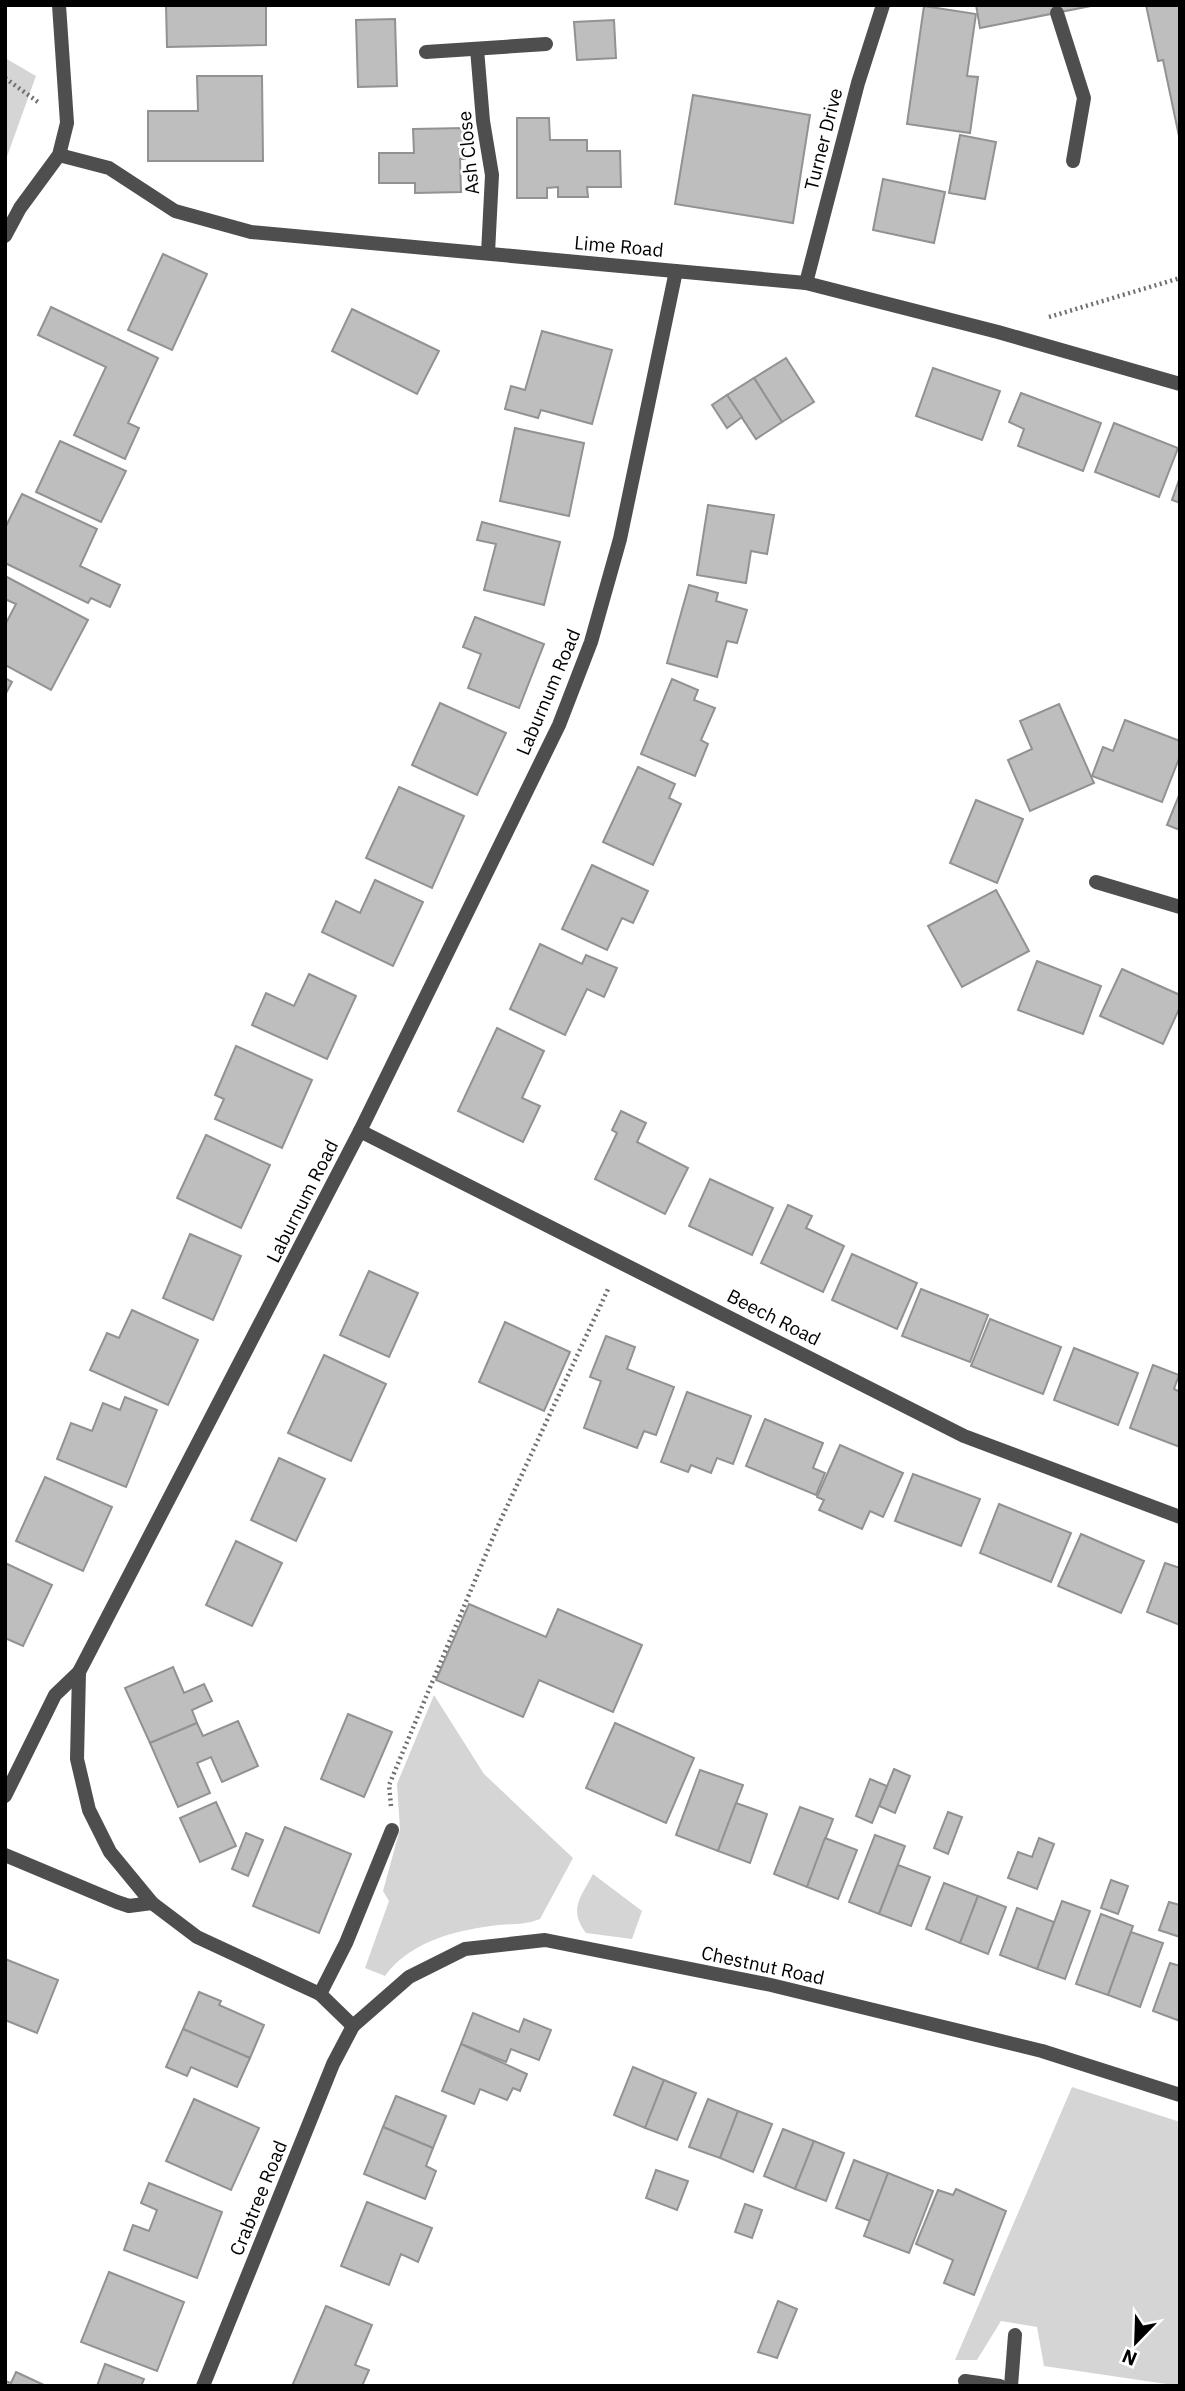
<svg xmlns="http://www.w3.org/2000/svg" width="1185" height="2391" font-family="'IBM Plex Sans',sans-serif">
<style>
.green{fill:#d5d5d5}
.building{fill:#bebebe;stroke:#929292;stroke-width:2}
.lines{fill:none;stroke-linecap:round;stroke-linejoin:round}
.path{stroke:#707070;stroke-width:4.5;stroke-dasharray:2 3.5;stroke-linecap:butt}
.lane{stroke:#4e4e4e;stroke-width:14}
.street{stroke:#4e4e4e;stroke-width:14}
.labels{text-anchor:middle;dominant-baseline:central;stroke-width:5;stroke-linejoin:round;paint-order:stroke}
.street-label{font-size:19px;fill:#000;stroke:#fff}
</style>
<rect width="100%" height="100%" fill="#fff"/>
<g class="green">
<path d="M 5,58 L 36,76 L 5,162 Z"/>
<path d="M 434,1695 L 484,1774 L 573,1858 L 540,1919 C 523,1926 508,1923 491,1926 C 452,1931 409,1943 385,1976 L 365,1968 L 389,1901 L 383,1891 L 400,1829 L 397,1784 Z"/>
<path d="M 593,1874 L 642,1911 L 632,1939 L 586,1933 C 568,1909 581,1897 593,1874 Z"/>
<path d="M 1072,2087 L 1180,2122 L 1180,2386 L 1044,2366 L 1037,2327 L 1001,2321 L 977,2360 L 955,2360 Z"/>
</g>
<g class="building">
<path d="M 166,5 L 266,5 L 266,45 L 167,47 Z"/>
<path d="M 976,5 L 1096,5 L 980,28 Z"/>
<path d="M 1146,5 L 1180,5 L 1180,141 L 1163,60 L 1158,61 Z"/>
<path d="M 924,6 L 976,14 L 967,76 L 978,77 L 970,133 L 907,124 Z"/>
<path d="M 395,19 L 397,86 L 358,87 L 356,20 Z"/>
<path d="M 614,20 L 616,58 L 577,60 L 574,22 Z"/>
<path d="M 197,76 L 262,76 L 263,161 L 148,161 L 148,111 L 198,111 Z"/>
<path d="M 693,95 L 810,115 L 793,223 L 675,204 Z"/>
<path d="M 517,118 L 549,118 L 550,140 L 587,140 L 587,151 L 620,151 L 621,187 L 587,187 L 588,197 L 558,197 L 558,187 L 547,188 L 547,198 L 517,198 Z"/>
<path d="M 464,128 L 465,159 L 460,159 L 461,192 L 415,193 L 415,183 L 379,183 L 379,153 L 414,153 L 413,129 Z"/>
<path d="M 960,135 L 996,142 L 985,199 L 949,193 Z"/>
<path d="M 883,179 L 945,192 L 934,243 L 873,230 Z"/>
<path d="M 163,254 L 207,274 L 172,350 L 128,330 Z"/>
<path d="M 51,307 L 158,358 L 128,423 L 139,428 L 125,459 L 74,435 L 106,367 L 38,335 Z"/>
<path d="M 352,309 L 439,351 L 417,394 L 332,351 Z"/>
<path d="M 542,331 L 612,350 L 592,424 L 541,410 L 538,418 L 505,409 L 511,386 L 525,390 Z"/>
<path d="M 786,358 L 814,402 L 782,422 L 754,378 Z"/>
<path d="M 933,368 L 1000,391 L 982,440 L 916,416 Z"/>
<path d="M 754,378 L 782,422 L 756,439 L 727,395 Z"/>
<path d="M 1021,393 L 1101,423 L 1083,471 L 1018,446 L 1024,429 L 1009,422 Z"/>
<path d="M 727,395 L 742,417 L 727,428 L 712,405 Z"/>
<path d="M 1114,423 L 1178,448 L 1159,497 L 1095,472 Z"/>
<path d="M 515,428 L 584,443 L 569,516 L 500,501 Z"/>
<path d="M 60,441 L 126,471 L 101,522 L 36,492 Z"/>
<path d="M 1180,477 L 1180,503 L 1172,500 Z"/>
<path d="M 22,494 L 97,529 L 80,566 L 120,585 L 110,607 L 91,598 L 88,603 L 5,563 L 5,528 Z"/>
<path d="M 708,505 L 774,515 L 767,554 L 751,551 L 746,583 L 697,575 Z"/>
<path d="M 482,522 L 560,542 L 544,605 L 484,590 L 496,544 L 477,540 Z"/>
<path d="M 5,576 L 88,620 L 51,690 L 5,665 L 5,625 L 16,604 L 5,599 Z"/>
<path d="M 689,585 L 718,593 L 716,601 L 747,610 L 737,643 L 727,641 L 717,677 L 667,663 Z"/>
<path d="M 475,617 L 544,644 L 519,708 L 468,688 L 481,654 L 463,647 Z"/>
<path d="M 5,678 L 12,682 L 5,695 Z"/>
<path d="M 672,679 L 698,690 L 694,700 L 715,708 L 701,740 L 708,744 L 695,776 L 641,754 Z"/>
<path d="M 440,703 L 506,733 L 477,795 L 412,765 Z"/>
<path d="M 1059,704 L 1094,783 L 1030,811 L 1008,760 L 1032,749 L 1020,721 Z"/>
<path d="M 1125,720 L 1180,741 L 1180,756 L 1162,802 L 1092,776 L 1103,747 L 1113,751 Z"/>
<path d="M 638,767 L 675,784 L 669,798 L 681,804 L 653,865 L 603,842 Z"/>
<path d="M 399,787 L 464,816 L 432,888 L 366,858 Z"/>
<path d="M 1180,793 L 1180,830 L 1167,825 Z"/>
<path d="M 976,800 L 1023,819 L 997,883 L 950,863 Z"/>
<path d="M 592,865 L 648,891 L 633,923 L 622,918 L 607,950 L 562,929 Z"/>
<path d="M 375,880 L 423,902 L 393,966 L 322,932 L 336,901 L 360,913 Z"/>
<path d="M 996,890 L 1029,951 L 962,987 L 928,926 Z"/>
<path d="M 540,944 L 582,964 L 586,955 L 617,968 L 604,997 L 587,989 L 565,1035 L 510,1009 Z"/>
<path d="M 1037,961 L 1101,986 L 1083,1034 L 1018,1010 Z"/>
<path d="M 1122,969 L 1180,995 L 1180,1007 L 1163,1044 L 1100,1016 Z"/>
<path d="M 309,974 L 356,996 L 327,1059 L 252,1025 L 266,993 L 294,1006 Z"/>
<path d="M 497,1028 L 544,1051 L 522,1098 L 540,1106 L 523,1142 L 458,1111 Z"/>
<path d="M 236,1046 L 312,1080 L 282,1148 L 215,1119 L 224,1099 L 215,1095 Z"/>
<path d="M 621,1111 L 646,1123 L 637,1142 L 688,1168 L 665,1214 L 595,1179 L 617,1133 L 612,1130 Z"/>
<path d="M 206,1135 L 270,1165 L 241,1228 L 177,1198 Z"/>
<path d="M 710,1179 L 773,1208 L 752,1255 L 689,1226 Z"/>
<path d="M 788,1205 L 812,1216 L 806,1228 L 844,1246 L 823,1292 L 761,1263 Z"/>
<path d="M 190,1234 L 241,1256 L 213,1320 L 163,1298 Z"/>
<path d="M 852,1254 L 917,1283 L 897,1329 L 832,1300 Z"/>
<path d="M 369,1271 L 418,1293 L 389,1357 L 340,1335 Z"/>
<path d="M 921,1289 L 988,1315 L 970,1362 L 902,1336 Z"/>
<path d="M 132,1310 L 198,1340 L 168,1405 L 90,1370 L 107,1333 L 119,1338 Z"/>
<path d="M 990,1319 L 1061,1347 L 1043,1394 L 971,1366 Z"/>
<path d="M 505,1322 L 570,1352 L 544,1411 L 479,1382 Z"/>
<path d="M 606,1336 L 635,1347 L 627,1369 L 674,1387 L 656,1435 L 644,1431 L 637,1448 L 584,1428 L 601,1381 L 590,1377 Z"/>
<path d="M 1074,1348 L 1138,1373 L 1118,1425 L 1054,1400 Z"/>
<path d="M 324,1355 L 386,1384 L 351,1461 L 288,1433 Z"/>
<path d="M 1153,1365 L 1179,1375 L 1174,1389 L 1180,1392 L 1180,1447 L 1130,1428 Z"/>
<path d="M 687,1392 L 751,1416 L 733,1464 L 717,1458 L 711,1473 L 691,1465 L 688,1472 L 661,1462 Z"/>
<path d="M 125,1397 L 157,1410 L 126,1487 L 57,1459 L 71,1423 L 92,1431 L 103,1403 L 120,1410 Z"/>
<path d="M 765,1419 L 823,1443 L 813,1468 L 825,1473 L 816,1495 L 746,1466 Z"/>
<path d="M 840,1445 L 903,1473 L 883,1517 L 870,1511 L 862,1529 L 819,1510 L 824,1500 L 817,1497 Z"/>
<path d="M 279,1458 L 325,1479 L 296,1541 L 251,1520 Z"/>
<path d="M 913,1474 L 980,1499 L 961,1546 L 895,1521 Z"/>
<path d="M 45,1477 L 112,1507 L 83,1571 L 16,1541 Z"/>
<path d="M 999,1504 L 1071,1533 L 1051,1582 L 980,1553 Z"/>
<path d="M 1081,1534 L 1144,1561 L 1121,1613 L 1058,1586 Z"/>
<path d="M 236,1541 L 282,1563 L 252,1626 L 206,1605 Z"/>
<path d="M 5,1563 L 52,1585 L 23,1646 L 5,1638 Z"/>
<path d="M 1165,1563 L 1180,1568 L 1180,1625 L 1147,1612 Z"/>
<path d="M 469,1604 L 546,1637 L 558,1609 L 642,1645 L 613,1712 L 539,1680 L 523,1717 L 436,1680 Z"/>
<path d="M 173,1667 L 184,1693 L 204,1684 L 212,1701 L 192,1710 L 197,1723 L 150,1743 L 125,1688 Z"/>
<path d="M 348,1714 L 392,1732 L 364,1797 L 321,1779 Z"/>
<path d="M 238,1721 L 258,1766 L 222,1782 L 211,1757 L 197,1763 L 210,1793 L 178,1807 L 150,1743 L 197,1723 L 203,1736 Z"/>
<path d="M 615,1723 L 694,1758 L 666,1823 L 586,1788 Z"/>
<path d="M 894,1769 L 910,1776 L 895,1813 L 879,1806 Z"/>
<path d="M 700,1770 L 743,1785 L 718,1851 L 676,1835 Z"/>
<path d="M 870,1779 L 887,1786 L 872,1823 L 856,1816 Z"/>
<path d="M 216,1802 L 236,1846 L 200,1862 L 180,1818 Z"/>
<path d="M 736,1803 L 767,1814 L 750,1863 L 718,1851 Z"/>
<path d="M 800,1807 L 833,1819 L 807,1887 L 774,1874 Z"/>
<path d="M 948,1812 L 962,1817 L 948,1854 L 934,1848 Z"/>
<path d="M 285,1827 L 351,1854 L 319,1933 L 253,1906 Z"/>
<path d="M 246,1833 L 263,1840 L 248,1876 L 232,1869 Z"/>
<path d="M 875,1835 L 905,1846 L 879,1914 L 849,1902 Z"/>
<path d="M 825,1838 L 857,1850 L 838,1899 L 807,1887 Z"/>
<path d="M 1039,1838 L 1054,1844 L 1037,1889 L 1008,1878 L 1018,1852 L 1032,1857 Z"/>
<path d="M 898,1865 L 930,1877 L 911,1926 L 879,1914 Z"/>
<path d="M 1111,1880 L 1128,1886 L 1118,1914 L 1101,1908 Z"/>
<path d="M 944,1883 L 978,1896 L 960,1943 L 926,1929 Z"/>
<path d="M 978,1896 L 1006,1907 L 988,1954 L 960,1943 Z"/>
<path d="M 1062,1901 L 1090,1911 L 1065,1979 L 1037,1969 Z"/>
<path d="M 1169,1902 L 1180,1905 L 1180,1937 L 1159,1930 Z"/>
<path d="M 1017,1908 L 1054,1922 L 1037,1969 L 1000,1955 Z"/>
<path d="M 1101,1914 L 1133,1926 L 1108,1995 L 1076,1984 Z"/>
<path d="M 1131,1932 L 1163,1943 L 1140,2007 L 1108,1995 Z"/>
<path d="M 5,1959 L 58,1980 L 37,2033 L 5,2020 Z"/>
<path d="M 1170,1963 L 1180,1966 L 1180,2021 L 1153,2011 Z"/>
<path d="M 199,1992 L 221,2001 L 219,2005 L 264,2025 L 250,2058 L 183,2029 Z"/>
<path d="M 473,2013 L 519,2032 L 524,2019 L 551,2030 L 539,2060 L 511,2049 L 506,2062 L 461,2044 Z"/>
<path d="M 183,2029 L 250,2058 L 237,2087 L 191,2067 L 187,2076 L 166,2067 Z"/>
<path d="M 461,2044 L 527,2074 L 520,2091 L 513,2088 L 507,2100 L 480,2089 L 474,2104 L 442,2091 Z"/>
<path d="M 633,2067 L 664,2080 L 645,2128 L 614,2115 Z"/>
<path d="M 664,2080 L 696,2093 L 677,2140 L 645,2128 Z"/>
<path d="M 396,2096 L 446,2116 L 433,2148 L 383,2127 Z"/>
<path d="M 194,2099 L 259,2128 L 231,2190 L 166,2161 Z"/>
<path d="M 708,2099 L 738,2111 L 720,2158 L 689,2147 Z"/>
<path d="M 738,2111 L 772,2124 L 753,2172 L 720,2158 Z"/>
<path d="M 383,2127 L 433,2148 L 426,2166 L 436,2171 L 425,2199 L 364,2174 Z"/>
<path d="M 783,2129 L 814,2141 L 795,2189 L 764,2176 Z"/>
<path d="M 814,2141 L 844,2153 L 826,2201 L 795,2189 Z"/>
<path d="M 854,2160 L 888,2173 L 870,2221 L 836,2208 Z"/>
<path d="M 656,2170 L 688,2181 L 677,2210 L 646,2198 Z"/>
<path d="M 888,2173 L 933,2191 L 909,2253 L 864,2236 Z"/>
<path d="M 149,2183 L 222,2212 L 197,2278 L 124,2250 L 133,2225 L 149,2231 L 157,2210 L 141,2203 Z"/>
<path d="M 956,2189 L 1006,2211 L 974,2295 L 944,2283 L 953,2260 L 916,2244 L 938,2190 L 953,2195 Z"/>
<path d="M 367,2202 L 432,2228 L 418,2262 L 401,2254 L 389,2285 L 341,2266 Z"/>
<path d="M 745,2204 L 762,2210 L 752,2238 L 735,2232 Z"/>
<path d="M 109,2272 L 184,2302 L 157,2371 L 81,2342 Z"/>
<path d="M 778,2301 L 797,2309 L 777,2358 L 758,2352 Z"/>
<path d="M 326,2306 L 372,2325 L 355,2365 L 369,2370 L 362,2386 L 292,2386 Z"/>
<path d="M 105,2364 L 144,2379 L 141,2386 L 97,2386 Z"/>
<path d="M 16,2372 L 46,2386 L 5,2386 L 5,2381 L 11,2383 Z"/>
</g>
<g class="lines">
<g class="path">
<path d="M 5,78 L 38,102"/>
<path d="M 1049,317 L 1180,278"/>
<path d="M 391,1806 L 389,1785 L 497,1528 L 609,1287"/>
</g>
<g class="lane">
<path d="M 1057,13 L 1084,98 L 1073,161"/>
<path d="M 5,1796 L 55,1695 L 79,1672"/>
<path d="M 5,1855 L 117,1902 L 129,1906 L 152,1903"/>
<path d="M 320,1994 L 346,1943 L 392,1830"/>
</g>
<g class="street">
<path d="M 477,49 L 483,121 L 492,175 L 488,253"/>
<path d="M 426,52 L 546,44"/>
<path d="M 59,155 L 109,168 L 175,211 L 251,232 L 806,283 L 998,332 L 1180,384"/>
<path d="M 5,236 L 20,208 L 59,155 L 67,123 L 59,5"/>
<path d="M 806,283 L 858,83 L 883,5"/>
<path d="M 1096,882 L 1180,907"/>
<path d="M 360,1131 L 964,1436 L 1180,1517"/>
<path d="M 353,2026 L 320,1994 L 197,1937 L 152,1903 L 110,1852 L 89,1810 L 77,1759 L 79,1672 L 360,1131 L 559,725 L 591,642 L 620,539 L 676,271"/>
<path d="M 965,2381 L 1000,2386"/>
<path d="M 203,2386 L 333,2064 L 353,2026 L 409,1977 L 465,1949 L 545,1940 L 771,1985 L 1042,2051 L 1180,2095"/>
<path d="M 1011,2386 L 1015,2335"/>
</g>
</g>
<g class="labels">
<g class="street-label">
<text transform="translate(823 139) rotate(-76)">Turner Drive</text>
<text transform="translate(468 153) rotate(-96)">Ash Close</text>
<text transform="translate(619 246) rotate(5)">Lime Road</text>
<text transform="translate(548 692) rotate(-67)">Laburnum Road</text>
<text transform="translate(302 1201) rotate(-63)">Laburnum Road</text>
<text transform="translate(774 1317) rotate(27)">Beech Road</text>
<text transform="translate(763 1965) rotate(12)">Chestnut Road</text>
<text transform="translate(258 2198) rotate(-68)">Crabtree Road</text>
</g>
</g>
<rect width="1185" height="2391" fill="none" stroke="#000000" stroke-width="14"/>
<g transform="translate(1136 2342) rotate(203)" stroke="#ffffff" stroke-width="5" paint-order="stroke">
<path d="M0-5L12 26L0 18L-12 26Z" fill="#000000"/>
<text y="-10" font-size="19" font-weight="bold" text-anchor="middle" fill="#000000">N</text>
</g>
</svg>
